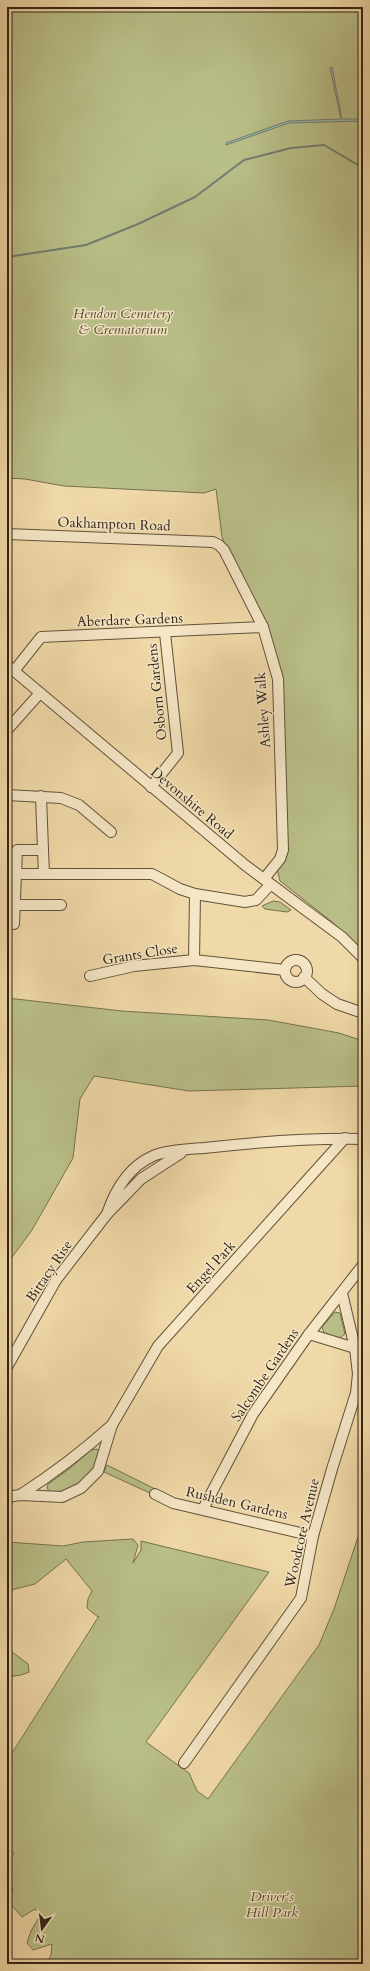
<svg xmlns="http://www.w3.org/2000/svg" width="370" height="1971" font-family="Cardo,serif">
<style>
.green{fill:#b9bf88;stroke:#76724e}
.water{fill:#9bb9af;stroke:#717d71}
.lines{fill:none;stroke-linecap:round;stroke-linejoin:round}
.stream{stroke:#717d71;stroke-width:2}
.minor-casing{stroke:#62513a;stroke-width:12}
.minor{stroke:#f5e6c6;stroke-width:10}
.labels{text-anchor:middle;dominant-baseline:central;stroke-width:3;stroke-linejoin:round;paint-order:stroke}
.park-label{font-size:14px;font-style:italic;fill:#544b32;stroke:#f5e6c6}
.street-label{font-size:14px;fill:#322415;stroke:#f5e6c6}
</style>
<rect width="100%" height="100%" fill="#f0d9a8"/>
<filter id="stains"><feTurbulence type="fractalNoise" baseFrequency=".005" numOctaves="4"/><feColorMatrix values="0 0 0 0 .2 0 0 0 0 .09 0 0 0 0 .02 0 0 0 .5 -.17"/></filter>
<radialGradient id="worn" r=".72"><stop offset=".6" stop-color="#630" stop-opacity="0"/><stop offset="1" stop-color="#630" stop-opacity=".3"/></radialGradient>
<g class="green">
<path d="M 7,7 L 363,7 L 363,950 L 331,921 L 280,881 L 277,869 L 287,849 L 278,679 L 266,626 L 231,562 L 222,537 L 216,489 L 204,493 L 64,486 L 25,479 L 7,478 Z"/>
<path d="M 273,901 L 280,902 L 291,910 L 287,912 L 265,909 L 262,906 Z"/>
<path d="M 7,998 L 122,1011 L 268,1020 L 339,1033 L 363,1041 L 363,1086 L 189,1091 L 94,1076 L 80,1099 L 73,1158 L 32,1230 L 7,1264 Z"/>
<path d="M 335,1312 L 340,1313 L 345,1334 L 340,1338 L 324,1333 L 322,1327 Z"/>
<path d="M 97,1449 L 100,1453 C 91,1480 78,1492 50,1492 L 47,1488 L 48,1484 L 69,1469 L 91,1450 Z"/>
<path d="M 107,1465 L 155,1489 L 152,1494 L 104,1472 Z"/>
<path d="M 363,1522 L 363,1964 L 72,1964 L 61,1962 L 59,1964 L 46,1964 L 51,1955 L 52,1944 L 33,1950 L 27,1943 L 31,1931 L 41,1914 L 35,1909 L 22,1917 L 8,1901 L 13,1889 C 3,1877 5,1866 14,1853 L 7,1846 L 7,1761 L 99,1616 L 98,1617 L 87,1608 L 88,1599 L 92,1591 L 66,1559 L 35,1584 L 7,1591 L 7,1542 L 63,1546 L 83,1542 L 133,1539 L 138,1545 L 133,1563 L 141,1550 L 141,1541 L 269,1572 L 146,1742 L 189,1773 L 197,1791 L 208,1799 L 319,1645 L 334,1609 Z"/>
<path d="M 7,1648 L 28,1664 L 29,1672 L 21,1675 L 7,1677 Z"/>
</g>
<path class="water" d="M 332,67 L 342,119 L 363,119 L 363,121 L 289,123 L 226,145 L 226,143 L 288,121 L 341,119 L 330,68 Z"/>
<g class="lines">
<path class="stream" d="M 7,257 L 86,245 L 138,224 L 195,197 L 244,160 L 291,148 L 324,145 L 363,168"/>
<g class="minor-casing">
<g id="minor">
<path d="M 7,534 L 213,542 L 219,545 L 224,550 L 263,627 L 278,679 L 283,850 L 280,859 L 264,879"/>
<path d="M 7,665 L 245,865 L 342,937 L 363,958"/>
<path d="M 14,671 L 41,637 L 263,627"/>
<path d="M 7,730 L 40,693"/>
<path d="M 151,787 L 178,753 L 165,633"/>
<path d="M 7,795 L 61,798 L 79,805 L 111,832"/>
<path d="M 41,796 L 43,850"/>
<path d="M 44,874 L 43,850 L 17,850 L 16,874 L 152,874 L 180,889 L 195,894 L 245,902 L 256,900 L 270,885"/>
<path d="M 15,905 L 61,905"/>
<path d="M 7,924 L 14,924 L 16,874"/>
<path d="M 194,960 L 195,894"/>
<circle cx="296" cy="971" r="11"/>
<path d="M 90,976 L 134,966 L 194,960 L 285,970"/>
<path d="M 304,977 L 322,994 L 337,1004 L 363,1013"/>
<path d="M 107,1214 C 115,1190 128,1167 153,1156 C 166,1150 190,1149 204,1148 C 257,1142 310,1138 363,1139"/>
<path d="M 309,1334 L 355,1348"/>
<path d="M 7,1367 L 56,1280 L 107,1214 L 141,1179 L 181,1153"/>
<path d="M 155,1494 L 173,1503 L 313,1536"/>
<path d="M 20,1495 C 53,1474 83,1451 112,1425"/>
<path d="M 7,1497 L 20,1495 L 62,1497 L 81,1488 L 98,1471 L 112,1425 L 158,1346 L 345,1138"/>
<path d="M 203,1509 L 253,1414 L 309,1334 L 363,1265"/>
<path d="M 184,1763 L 301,1598 L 313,1536 L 332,1469 L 356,1393 L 358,1374 L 355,1348 L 342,1293"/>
</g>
</g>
<use href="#minor" class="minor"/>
</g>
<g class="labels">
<g class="park-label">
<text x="123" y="313">Hendon Cemetery<tspan x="123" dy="16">&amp; Crematorium</tspan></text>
<text x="272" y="1896">Driver's<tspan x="272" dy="16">Hill Park</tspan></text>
</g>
<g class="street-label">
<text transform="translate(114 524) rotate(2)">Oakhampton Road</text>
<text transform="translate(130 620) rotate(-2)">Aberdare Gardens</text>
<text transform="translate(157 692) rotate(-96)">Osborn Gardens</text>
<text transform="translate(263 710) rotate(-94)">Ashley Walk</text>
<text transform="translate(192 803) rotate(40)">Devonshire Road</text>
<text transform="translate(140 954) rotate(-9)">Grants Close</text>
<text transform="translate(211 1267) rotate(-48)">Engel Park</text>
<text transform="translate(49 1271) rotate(-56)">Bittacy Rise</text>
<text transform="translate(265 1375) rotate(-56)">Salcombe Gardens</text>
<text transform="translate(237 1503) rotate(13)">Rushden Gardens</text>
<text transform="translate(302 1533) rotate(-77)">Woodcote Avenue</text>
</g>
</g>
<rect width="370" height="1971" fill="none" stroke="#f0d9a8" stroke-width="24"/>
<rect x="8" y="8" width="354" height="1955" fill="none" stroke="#322415" stroke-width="2"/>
<rect x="12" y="12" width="346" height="1947" fill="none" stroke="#322415"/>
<g transform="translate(42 1929) rotate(194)" stroke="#f5e6c6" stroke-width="3" paint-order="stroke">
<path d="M0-3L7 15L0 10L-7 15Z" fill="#322415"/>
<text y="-6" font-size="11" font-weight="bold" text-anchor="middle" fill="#322415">N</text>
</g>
<rect width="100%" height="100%" filter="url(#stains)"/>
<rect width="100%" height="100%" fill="url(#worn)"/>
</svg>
